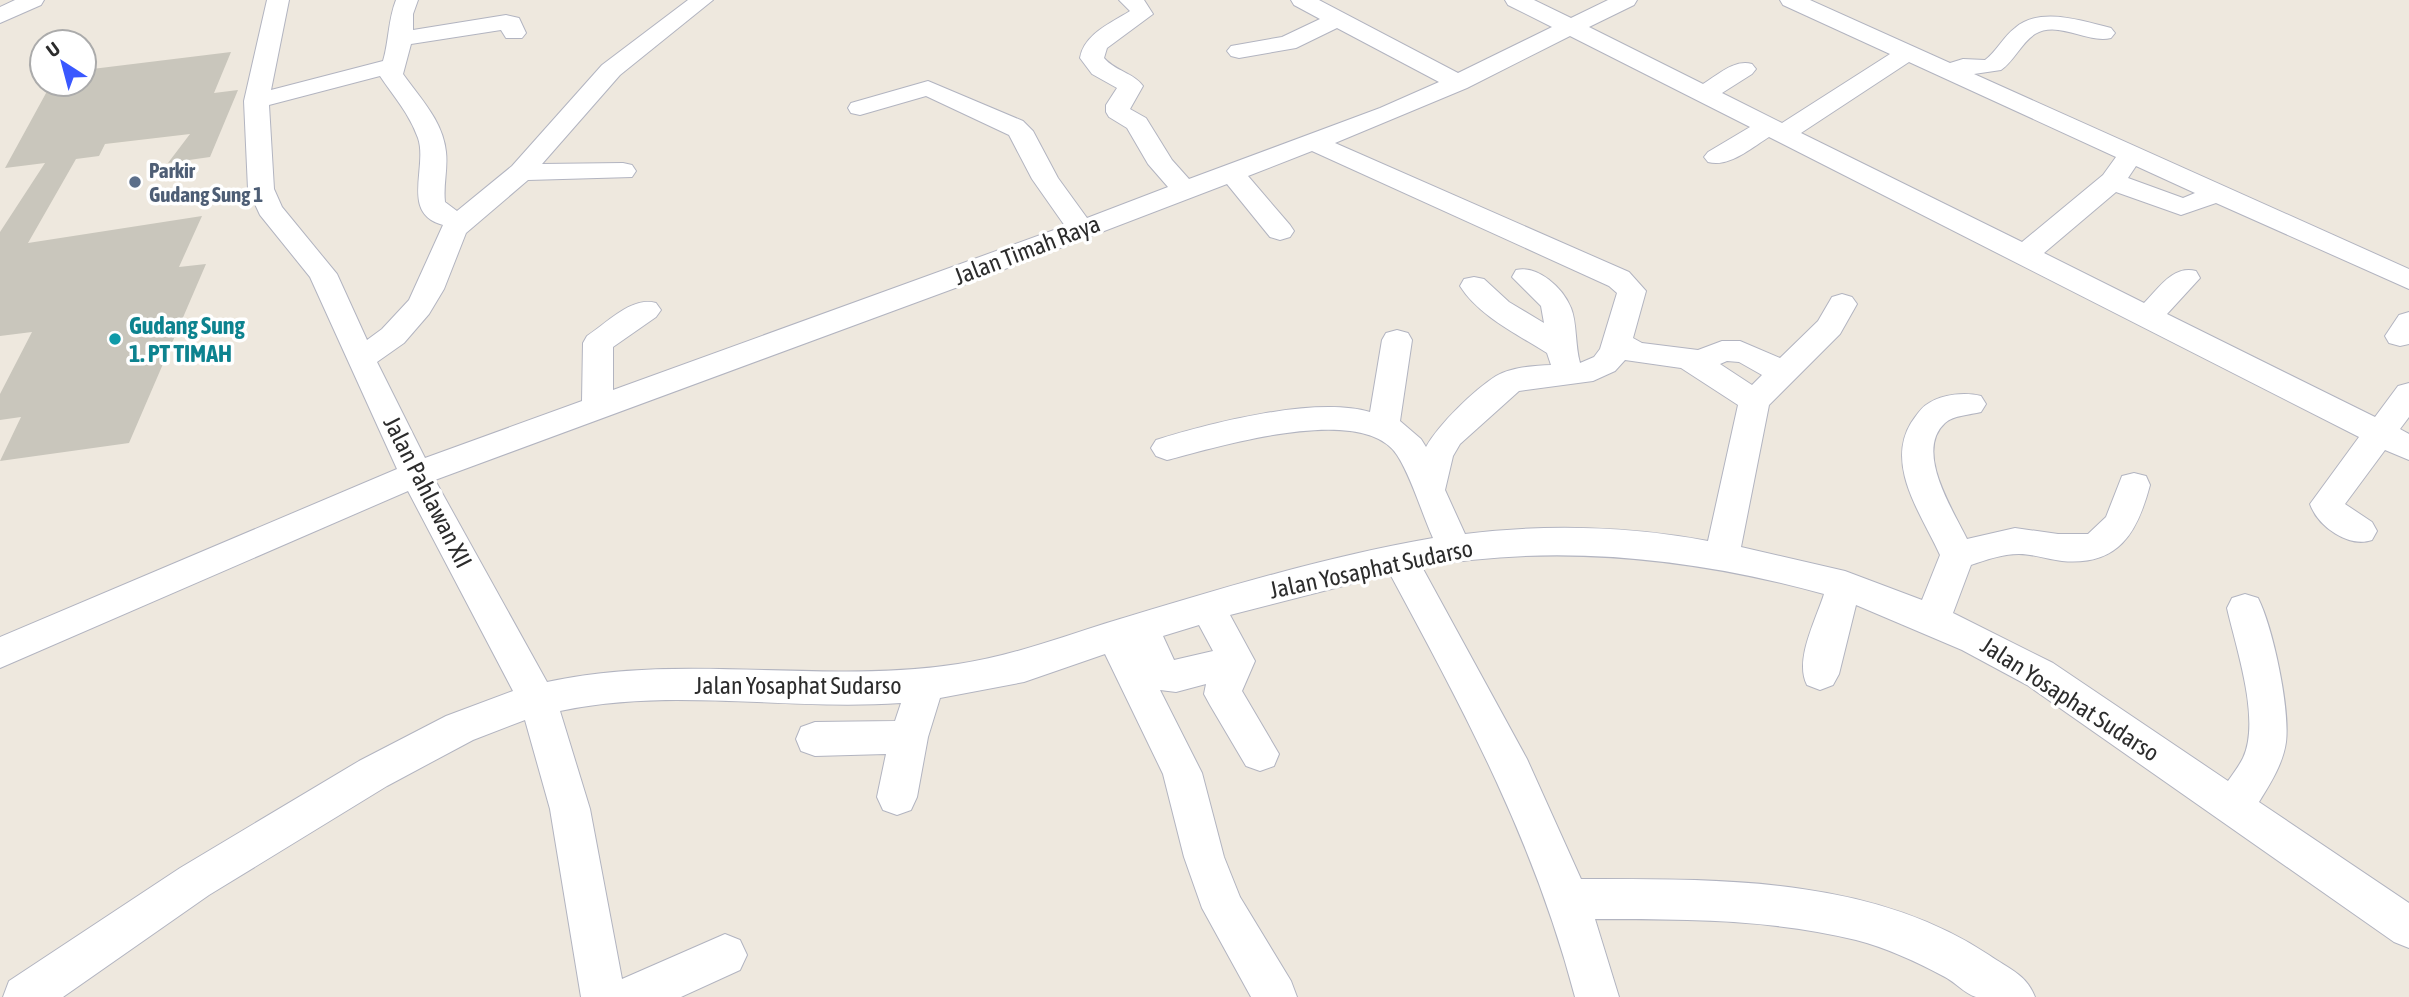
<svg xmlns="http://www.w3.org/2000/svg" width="2409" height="997" font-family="'Asap Condensed',sans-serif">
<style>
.building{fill:#c9c6bc}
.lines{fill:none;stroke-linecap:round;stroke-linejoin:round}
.minor-casing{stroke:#b2b4c0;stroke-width:2}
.minor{fill:#fff;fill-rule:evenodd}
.service-dot{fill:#5c6f8a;stroke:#fff;stroke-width:2.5}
.culture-dot{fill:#0f9aa8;stroke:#fff;stroke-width:2.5}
.labels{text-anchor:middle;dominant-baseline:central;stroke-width:7;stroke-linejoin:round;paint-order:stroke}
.far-service-label{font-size:21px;font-weight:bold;fill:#4e5e75;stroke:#fff;text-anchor:start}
.street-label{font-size:24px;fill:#2c2c2c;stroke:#fff}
.culture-label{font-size:24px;font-weight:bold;fill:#0d838f;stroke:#fff;text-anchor:start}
</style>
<rect width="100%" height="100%" fill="#eee8de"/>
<path class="building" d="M 231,52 L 214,93 L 238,90 L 210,157 L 168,163 L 190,134 L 105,144 L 99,156 L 76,159 L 28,243 L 202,216 L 179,267 L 206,264 L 129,443 L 0,461 L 21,417 L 0,420 L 0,394 L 32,332 L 0,336 L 0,232 L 45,163 L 5,168 L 51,84 L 84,84 L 84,70 Z"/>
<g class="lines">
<g class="minor-casing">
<g id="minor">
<path d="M 15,0 L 44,0 L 41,5 L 0,23 L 0,7 Z"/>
<path d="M 267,0 L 289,0 L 271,90 L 383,61 C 389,41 388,20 396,0 L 418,0 L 413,14 L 413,30 L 506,15 L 519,18 L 526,33 L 522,38 L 506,38 L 501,30 L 411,44 L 403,74 C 420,98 443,121 446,152 C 448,169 443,185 445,202 L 457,211 L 512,166 L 602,65 L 688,0 L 713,0 L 620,75 L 542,164 L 623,163 L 632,165 L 636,171 L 632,177 L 528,180 L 466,233 L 444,289 L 429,314 L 404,343 L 377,362 L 425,458 L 582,401 L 583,343 L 587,336 C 607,323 632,296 656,303 L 661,310 L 656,317 L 613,347 L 613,390 L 1065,226 L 1032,179 L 1009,135 L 926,96 L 860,115 L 851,113 L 848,108 L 851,103 L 928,81 L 1023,121 L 1033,131 L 1058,178 L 1087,218 L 1168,187 L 1148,164 L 1127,128 L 1109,117 L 1106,112 L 1106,105 L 1117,88 L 1092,74 L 1080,58 C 1084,34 1111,23 1130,11 L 1119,0 L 1144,0 L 1153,14 L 1107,48 L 1104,58 C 1115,71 1134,73 1143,86 L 1130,109 L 1146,118 L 1172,160 L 1189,179 L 1380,108 L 1439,82 L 1337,28 L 1296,48 L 1239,58 L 1231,56 L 1227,51 L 1231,46 L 1282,37 L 1320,19 L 1294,5 L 1291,0 L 1319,0 L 1458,73 L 1552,27 L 1508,5 L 1505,0 L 1534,0 L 1571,18 L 1608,0 L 1637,0 L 1634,5 L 1589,27 L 1703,84 C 1718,75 1734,59 1752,64 L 1756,69 L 1752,74 L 1722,93 L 1782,123 L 1890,54 L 1783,5 L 1780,0 L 1810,0 L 1950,63 L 1963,59 L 1985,60 C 1997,51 2003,37 2015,28 C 2040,6 2083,21 2111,28 L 2115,33 L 2111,38 C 2088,44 2058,20 2035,34 C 2021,43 2015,60 2001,70 L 1974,74 L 2409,269 L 2409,289 L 2216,203 L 2181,215 L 2116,192 L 2044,253 L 2144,303 C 2159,288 2173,265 2196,271 L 2200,278 L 2167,314 L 2375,417 L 2398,386 L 2409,383 L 2409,417 L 2400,429 L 2409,434 L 2409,460 L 2385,450 L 2345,504 L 2372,522 L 2377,531 L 2372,540 C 2349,548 2318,527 2310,504 L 2359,437 L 1769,137 C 1751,148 1729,168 1708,162 L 1704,157 L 1708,152 L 1750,127 L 1570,36 L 1467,88 L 1335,143 L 1629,272 L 1646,291 L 1633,338 L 1642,343 L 1698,350 L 1722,341 L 1740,341 L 1780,358 L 1818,321 L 1832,297 L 1842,294 L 1852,297 L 1857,304 L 1840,334 L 1769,405 L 1741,547 L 1845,571 L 1922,600 L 1940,555 C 1922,515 1885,466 1911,423 C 1917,415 1920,408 1929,403 C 1943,394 1965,392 1981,396 L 1986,404 L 1981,412 C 1970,415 1954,415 1945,423 C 1914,451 1953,510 1967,539 L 2015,528 L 2058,534 L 2088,534 L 2106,517 L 2122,476 L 2134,473 L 2146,476 L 2150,485 C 2137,534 2118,566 2062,561 C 2047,559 2033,554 2019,554 C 2002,554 1986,560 1971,565 L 1953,613 L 2053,663 L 2228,781 C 2233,774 2239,766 2243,758 C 2261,720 2236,648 2227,608 L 2232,598 L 2245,594 L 2258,598 C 2273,628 2290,708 2286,742 C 2283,764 2270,784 2259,802 L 2409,903 L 2409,948 L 2394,942 L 2027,685 L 1962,650 L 1856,605 L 1839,674 L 1833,685 L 1820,690 L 1807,685 C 1794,660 1816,620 1824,594 C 1693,558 1557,543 1422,567 L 1527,759 L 1581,879 C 1717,879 1871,876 1989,955 C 2009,969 2026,974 2035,997 C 2017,997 1993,997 1976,997 C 1965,994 1955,982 1945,977 C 1917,962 1887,948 1856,940 C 1771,919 1682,919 1595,919 L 1619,997 L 1575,997 C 1534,841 1466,715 1390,574 L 1230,615 L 1255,661 L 1242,691 L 1279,754 L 1274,766 L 1260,771 L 1246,766 L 1210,705 L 1204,694 L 1206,684 L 1176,692 L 1160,690 L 1202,773 L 1224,857 L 1240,897 L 1291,981 L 1297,997 L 1251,997 L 1202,908 L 1184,857 L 1163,774 L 1105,654 L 1024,682 L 940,698 L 928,737 L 917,797 L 911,810 L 897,815 L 883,810 L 877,797 L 886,754 L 815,756 L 801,751 L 796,739 L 801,727 L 815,722 L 895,721 L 901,703 C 787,711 673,687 560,711 L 590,809 L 622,979 L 725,934 L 740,940 L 747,955 L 740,970 L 681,997 L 581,997 L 550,809 L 525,720 L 473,740 L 387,786 L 209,895 L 63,997 L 3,997 L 9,981 L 180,868 L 359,761 L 446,716 L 513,691 L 408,491 L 0,668 L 0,637 L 397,469 L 310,277 L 260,215 L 248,189 L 244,101 ZM 1909,62 L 2116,157 L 2103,175 L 2022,242 L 1801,133 ZM 380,76 C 394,97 409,113 418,138 C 428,167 400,214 443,225 L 409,300 L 382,329 L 367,340 L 337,274 L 282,207 L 274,189 L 269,105 ZM 1312,151 L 1609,286 L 1617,293 L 1600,349 L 1594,357 L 1580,363 C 1575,346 1577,322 1571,308 C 1563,288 1538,265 1516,270 L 1512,277 L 1541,306 L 1544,323 L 1509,302 L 1484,279 L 1474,277 L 1464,279 L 1460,286 C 1479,316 1517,334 1547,353 L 1551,365 C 1533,366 1512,367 1496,376 C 1474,390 1439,424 1426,447 L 1421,439 L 1400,421 L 1412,340 L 1408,333 L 1397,330 L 1386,333 L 1382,340 L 1370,412 C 1315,396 1210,423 1156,440 L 1151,448 L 1156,456 L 1167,460 C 1217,447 1363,402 1397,455 C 1411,476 1422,514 1433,538 C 1323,557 1216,590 1110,622 C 1059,638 1011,656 958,664 C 821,685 682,652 547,682 L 435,480 L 958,287 L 1227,184 L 1270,237 L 1280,240 L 1290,237 L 1294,231 L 1290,225 L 1248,176 ZM 2136,166 L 2195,193 L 2183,198 L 2128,178 ZM 1625,360 L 1681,368 L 1738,405 L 1708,541 C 1630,526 1544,524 1465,534 L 1445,490 L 1453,456 L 1460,444 L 1519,391 L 1593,381 L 1615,371 ZM 1727,361 L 1739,362 L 1762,375 L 1752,385 L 1720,364 ZM 1199,625 L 1213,651 L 1174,660 L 1163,636 Z"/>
<path d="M 2409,312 L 2409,344 L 2400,346 L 2389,343 L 2385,336 L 2399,315 Z"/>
</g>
</g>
<use href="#minor" class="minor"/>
</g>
<circle class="service-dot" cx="135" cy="182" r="7"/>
<circle class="culture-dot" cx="115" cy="339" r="7"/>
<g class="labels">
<g class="far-service-label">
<text x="149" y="170">Parkir<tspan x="149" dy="24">Gudang Sung 1</tspan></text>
</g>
<g class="street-label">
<text transform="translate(1027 250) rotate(-21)">Jalan Timah Raya</text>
<text transform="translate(428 492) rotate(63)">Jalan Pahlawan XII</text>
<text transform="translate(1371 569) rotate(-12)">Jalan Yosaphat Sudarso</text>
<text x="798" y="685">Jalan Yosaphat Sudarso</text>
<text transform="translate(2070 699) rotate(33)">Jalan Yosaphat Sudarso</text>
</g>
<g class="culture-label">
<text x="129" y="325">Gudang Sung<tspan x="129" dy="28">1. PT TIMAH</tspan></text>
</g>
</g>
<g transform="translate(63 63) rotate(324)"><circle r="33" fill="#ffffff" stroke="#ababab" stroke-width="2"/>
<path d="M0-5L12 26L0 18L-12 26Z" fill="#3a58ff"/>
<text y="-10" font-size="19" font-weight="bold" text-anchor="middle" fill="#2c2c2c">U</text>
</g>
</svg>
